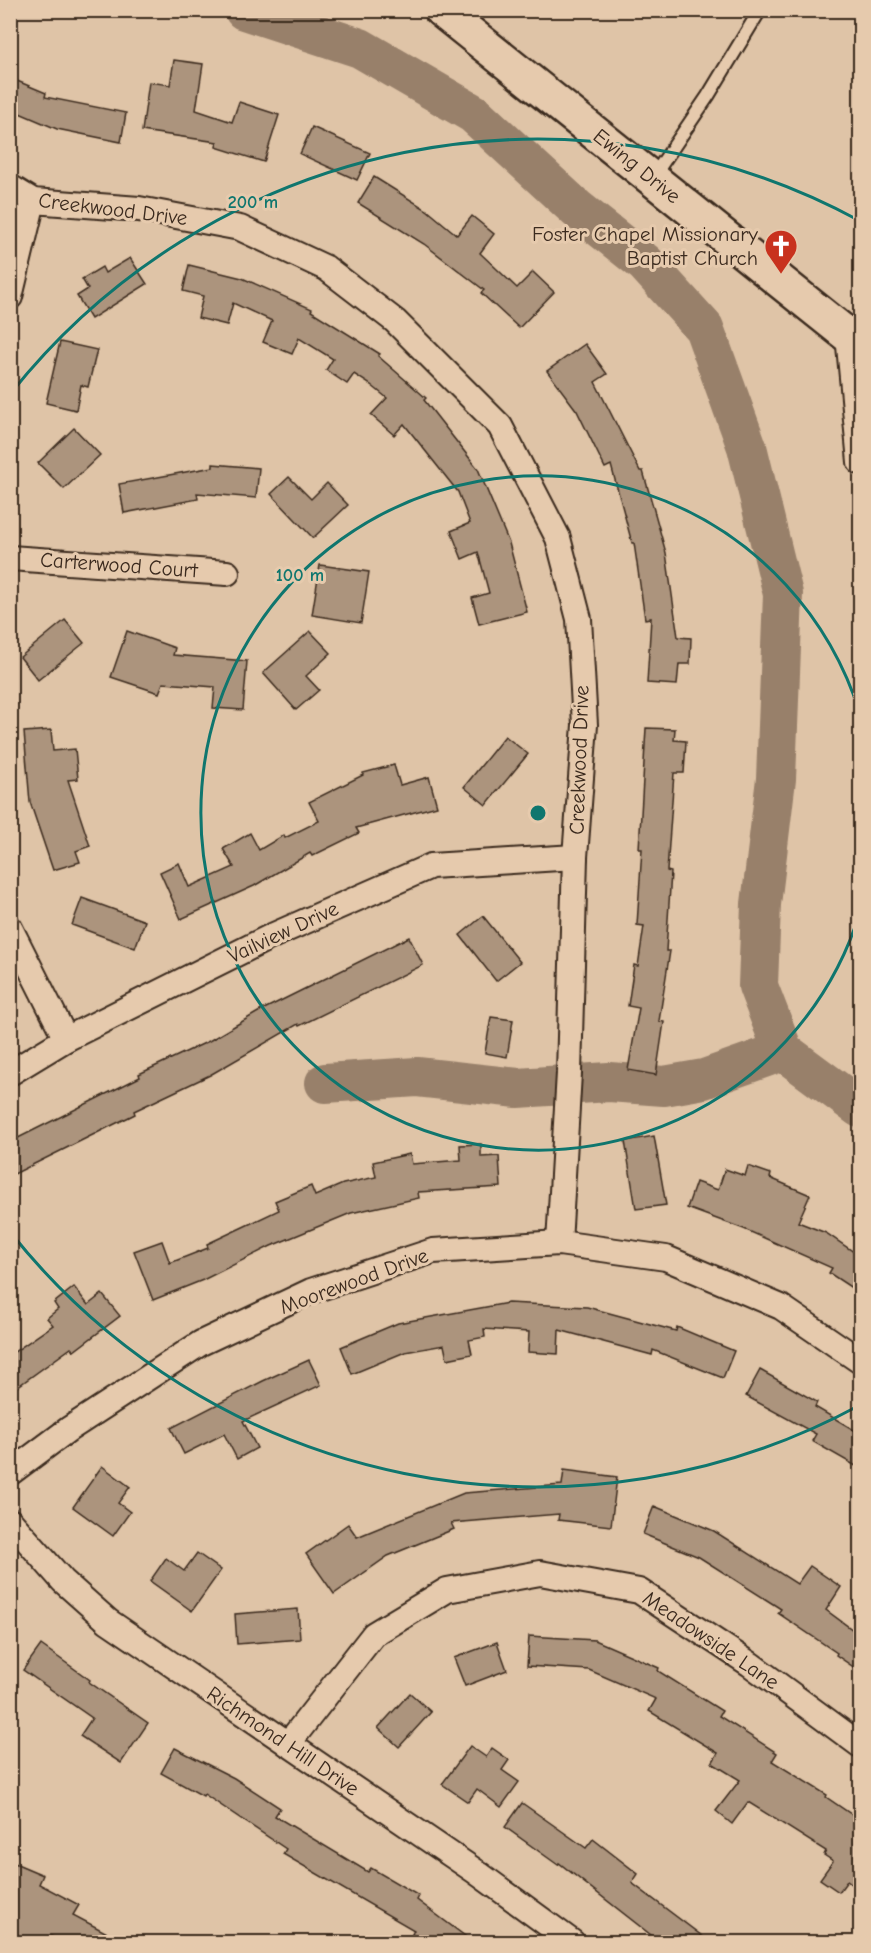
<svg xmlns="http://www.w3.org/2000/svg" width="871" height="1953" font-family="'Comic Neue',sans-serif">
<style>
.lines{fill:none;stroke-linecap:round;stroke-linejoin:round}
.river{stroke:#98806b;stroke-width:40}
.building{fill:#ac947d;stroke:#3b2a1e;stroke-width:1.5}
.lane-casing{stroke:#3b2a1e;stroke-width:16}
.street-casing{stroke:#3b2a1e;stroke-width:28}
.secondary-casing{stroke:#3b2a1e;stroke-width:38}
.lane{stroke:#e6caad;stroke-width:12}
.street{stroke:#e6caad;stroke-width:24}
.secondary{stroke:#e6caad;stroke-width:33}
.ring{fill:none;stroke:#0f766e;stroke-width:3}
.labels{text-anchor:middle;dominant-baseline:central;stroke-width:6;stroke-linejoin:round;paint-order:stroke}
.street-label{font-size:21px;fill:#3b2a1e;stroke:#e6caad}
.poi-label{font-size:21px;fill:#3b2a1e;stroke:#e6caad;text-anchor:end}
.centre{fill:#0f766e;stroke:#e6caad;stroke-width:3}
.ring-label{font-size:18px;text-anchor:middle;font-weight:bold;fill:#0f766e;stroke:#e6caad;stroke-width:6;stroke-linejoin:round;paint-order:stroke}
</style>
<rect width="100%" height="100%" fill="#dfc4a7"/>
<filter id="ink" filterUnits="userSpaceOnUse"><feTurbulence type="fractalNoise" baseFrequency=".0167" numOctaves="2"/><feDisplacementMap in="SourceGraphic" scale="12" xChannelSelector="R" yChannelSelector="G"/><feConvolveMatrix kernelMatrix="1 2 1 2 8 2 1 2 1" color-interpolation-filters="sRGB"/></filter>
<g filter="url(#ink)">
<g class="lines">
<g class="river">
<path d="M 244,10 L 360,48 L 474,114 L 577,209 L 645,263 L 704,328 L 747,447 L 783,594 L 776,779 L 761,904 L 758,986 L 783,1051 L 860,1108"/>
<path d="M 325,1083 L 417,1077 L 518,1088 L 609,1082 L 664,1086 L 704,1079 L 783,1051"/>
</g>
</g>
<g class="building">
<path d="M 174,60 L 203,64 L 196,110 L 232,122 L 239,102 L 279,115 L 264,162 L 216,147 L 217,142 L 142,131 L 149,82 L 170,85 Z"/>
<path d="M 10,78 L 46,93 L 45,97 L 126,113 L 121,142 L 57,129 L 10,109 Z"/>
<path d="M 312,127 L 370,153 L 357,180 L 300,154 Z"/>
<path d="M 374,177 L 427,210 L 457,235 L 472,216 L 494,234 L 480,253 L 517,288 L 533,272 L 554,292 L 519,328 L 481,293 L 484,290 L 424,244 L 358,203 Z"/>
<path d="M 130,258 L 147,284 L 91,319 L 77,296 L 88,289 L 82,279 L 102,267 L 105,273 Z"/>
<path d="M 189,265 L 242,278 L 312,309 L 311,311 L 380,354 L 378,356 L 426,398 L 424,400 L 478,469 L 509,543 L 527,612 L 479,624 L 472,598 L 489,593 L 478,552 L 462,559 L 451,531 L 470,523 L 458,492 L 404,424 L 394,435 L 371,415 L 387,398 L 371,385 L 354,374 L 347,384 L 326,370 L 333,359 L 299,338 L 292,354 L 263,342 L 272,321 L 233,303 L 227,325 L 198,318 L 203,296 L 183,291 Z"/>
<path d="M 60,342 L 97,350 L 88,387 L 81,385 L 76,410 L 46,403 Z"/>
<path d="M 585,344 L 607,374 L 595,382 L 640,471 L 643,471 L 666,553 L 678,637 L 691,638 L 690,664 L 679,664 L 677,685 L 647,683 L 651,618 L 645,619 L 634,543 L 632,543 L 611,465 L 605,468 L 577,411 L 547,371 Z"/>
<path d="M 74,428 L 100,455 L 64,489 L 38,463 Z"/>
<path d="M 213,464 L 259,468 L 256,498 L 197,493 L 198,499 L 124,513 L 119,484 L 213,467 Z"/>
<path d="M 289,477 L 311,499 L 327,483 L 348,505 L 313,538 L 271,494 Z"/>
<path d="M 320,565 L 369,572 L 361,623 L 312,615 Z"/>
<path d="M 65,620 L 84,643 L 38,680 L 20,657 Z"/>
<path d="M 127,631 L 175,648 L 173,655 L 247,661 L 243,710 L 213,708 L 215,687 L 163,683 L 159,693 L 111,677 Z"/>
<path d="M 310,631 L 331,653 L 306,676 L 319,690 L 296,710 L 263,673 Z"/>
<path d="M 646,728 L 675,729 L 674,740 L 686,741 L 684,773 L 674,773 L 667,871 L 671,872 L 666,951 L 670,951 L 659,1021 L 664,1022 L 656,1075 L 628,1070 L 639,1008 L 628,1006 L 634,965 L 638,966 L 644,926 L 637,925 L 642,849 L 639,849 Z"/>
<path d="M 51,730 L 53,751 L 75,749 L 78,779 L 68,780 L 90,846 L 76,851 L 80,862 L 53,870 L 30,802 L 24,732 Z"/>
<path d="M 505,736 L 528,754 L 486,805 L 464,787 Z"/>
<path d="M 394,765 L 400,785 L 429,777 L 437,806 L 356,828 L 359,833 L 312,856 L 310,853 L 254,886 L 181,919 L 160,872 L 179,863 L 189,887 L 234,867 L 223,849 L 250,833 L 259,850 L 284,835 L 285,838 L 319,821 L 309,802 L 363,775 L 363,773 Z"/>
<path d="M 82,898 L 145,921 L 135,948 L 72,925 Z"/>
<path d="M 483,916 L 520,962 L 496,981 L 460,935 Z"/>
<path d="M 409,937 L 423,965 L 299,1026 L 298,1024 L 210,1075 L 134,1111 L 135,1114 L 10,1176 L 10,1142 L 140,1077 L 139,1074 L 209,1041 L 260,1011 Z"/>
<path d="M 491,1017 L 513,1020 L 507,1057 L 485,1053 Z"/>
<path d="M 654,1136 L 666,1205 L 636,1209 L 625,1141 Z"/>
<path d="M 481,1144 L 481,1157 L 499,1156 L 501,1187 L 418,1192 L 419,1198 L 351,1213 L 271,1246 L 203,1280 L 153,1300 L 134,1251 L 162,1241 L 170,1263 L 208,1248 L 207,1244 L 279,1210 L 275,1201 L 311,1186 L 315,1196 L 343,1184 L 376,1177 L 373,1162 L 410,1154 L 412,1164 L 461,1160 L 460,1145 Z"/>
<path d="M 748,1166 L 771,1174 L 770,1178 L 810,1195 L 798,1222 L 826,1233 L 861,1257 L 861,1294 L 829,1273 L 832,1268 L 744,1229 L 687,1208 L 696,1182 L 718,1190 L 725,1169 L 745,1176 Z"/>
<path d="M 74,1287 L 88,1305 L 102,1294 L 120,1316 L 74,1351 L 71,1348 L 10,1392 L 10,1355 L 53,1325 L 47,1318 L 58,1309 L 54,1303 Z"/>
<path d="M 508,1303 L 587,1307 L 676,1331 L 677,1327 L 734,1351 L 723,1378 L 653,1350 L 652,1355 L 559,1330 L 558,1354 L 528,1352 L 529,1332 L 484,1329 L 485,1337 L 469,1340 L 472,1354 L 447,1359 L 444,1345 L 405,1352 L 352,1374 L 341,1347 L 398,1323 Z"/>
<path d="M 309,1360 L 321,1385 L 243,1421 L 257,1448 L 237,1459 L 224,1434 L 184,1454 L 171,1428 L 263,1381 Z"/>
<path d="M 760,1370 L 817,1402 L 815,1407 L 861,1434 L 861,1469 L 812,1441 L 816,1434 L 746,1396 Z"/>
<path d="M 102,1466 L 130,1487 L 118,1503 L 130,1512 L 113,1536 L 73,1507 Z"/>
<path d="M 564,1470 L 617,1477 L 611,1526 L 558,1520 L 559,1514 L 451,1523 L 454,1529 L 388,1556 L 334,1594 L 306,1554 L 348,1524 L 357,1537 L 464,1493 L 562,1485 Z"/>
<path d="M 654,1506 L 714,1531 L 797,1584 L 810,1566 L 841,1587 L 826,1610 L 861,1636 L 861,1672 L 836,1655 L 837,1653 L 778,1613 L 781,1609 L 699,1557 L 643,1534 Z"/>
<path d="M 197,1553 L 221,1570 L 192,1611 L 150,1581 L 166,1558 L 184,1571 Z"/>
<path d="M 298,1609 L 300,1639 L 237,1644 L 235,1614 Z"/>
<path d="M 529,1636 L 595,1640 L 659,1668 L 658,1671 L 722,1711 L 719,1716 L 777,1753 L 772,1761 L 827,1795 L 826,1797 L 861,1821 L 861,1891 L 847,1881 L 839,1892 L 820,1879 L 833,1861 L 824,1855 L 826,1851 L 748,1802 L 732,1824 L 716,1811 L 740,1780 L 712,1763 L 718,1753 L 649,1711 L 656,1699 L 589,1670 L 527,1666 Z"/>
<path d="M 497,1642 L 507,1670 L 465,1686 L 454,1658 Z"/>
<path d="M 41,1645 L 90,1680 L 89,1682 L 148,1723 L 121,1763 L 80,1736 L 92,1718 L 23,1670 Z"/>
<path d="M 410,1693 L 431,1712 L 399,1747 L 378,1728 Z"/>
<path d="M 470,1746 L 486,1757 L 492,1748 L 509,1760 L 502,1770 L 519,1782 L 501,1807 L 477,1789 L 468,1802 L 442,1784 Z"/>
<path d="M 175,1748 L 234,1778 L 280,1808 L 275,1816 L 368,1872 L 371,1868 L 419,1896 L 417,1900 L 473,1942 L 423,1942 L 412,1934 L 414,1930 L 283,1854 L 286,1849 L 204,1794 L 203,1796 L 161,1773 Z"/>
<path d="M 522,1803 L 586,1848 L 593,1839 L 638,1874 L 632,1883 L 710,1942 L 660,1942 L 559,1863 L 558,1865 L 505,1827 Z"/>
<path d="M 10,1861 L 43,1875 L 39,1884 L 79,1905 L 73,1915 L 124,1942 L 63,1942 L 51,1936 L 48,1942 L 20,1942 L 23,1937 L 10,1932 Z"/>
</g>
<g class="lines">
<g class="lane-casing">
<path id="lane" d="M 653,177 L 708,96 L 760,10"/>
</g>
<g class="street-casing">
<g id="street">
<path d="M 10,187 L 33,201 L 139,209 L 240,228 L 326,268 L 395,321 L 500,426 L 558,538 L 579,619 L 585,725 L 575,857 L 569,1073 L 559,1243"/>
<path d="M 10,297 L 33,201"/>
<path d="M 848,335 L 860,462"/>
<path d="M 10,558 L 227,573"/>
<path d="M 10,928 L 66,1039"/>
<path d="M 10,1073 L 66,1039 L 274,935 L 431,866 L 575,857"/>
<path d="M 10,1473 L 69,1429 L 201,1343 L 311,1291 L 433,1251 L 559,1243 L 666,1258 L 781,1307 L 860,1361"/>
<path d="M 10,1521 L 63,1581 L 108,1621 L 475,1871 L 572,1942"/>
<path d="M 288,1744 L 374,1634 L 447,1590 L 540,1573 L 639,1591 L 750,1664 L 860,1745"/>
</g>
</g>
<g class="secondary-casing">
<path id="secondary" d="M 441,10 L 860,345"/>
</g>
<use href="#lane" class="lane"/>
<use href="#street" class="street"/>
<use href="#secondary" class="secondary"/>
</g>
</g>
<g class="ring">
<path d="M860 912A337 337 0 1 1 860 714"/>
<path d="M860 1405A674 674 0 0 1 11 1233M11 393A674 674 0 0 1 860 221"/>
</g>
<defs>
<g id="church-pin" transform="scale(1.725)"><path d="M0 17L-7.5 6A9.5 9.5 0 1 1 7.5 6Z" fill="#c8321e" stroke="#e6caad"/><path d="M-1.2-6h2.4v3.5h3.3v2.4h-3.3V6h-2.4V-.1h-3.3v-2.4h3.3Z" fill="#fff"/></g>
</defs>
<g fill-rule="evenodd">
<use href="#church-pin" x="781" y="246"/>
</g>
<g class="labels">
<g class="street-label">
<text transform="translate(637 166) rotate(39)">Ewing Drive</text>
<text transform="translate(113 209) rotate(7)">Creekwood Drive</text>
<text transform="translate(119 565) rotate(4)">Carterwood Court</text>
<text transform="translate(579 760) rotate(-88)">Creekwood Drive</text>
<text transform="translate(283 932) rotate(-25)">Vailview Drive</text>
<text transform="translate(354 1281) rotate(-20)">Moorewood Drive</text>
<text transform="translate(711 1640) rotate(34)">Meadowside Lane</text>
<text transform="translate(283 1741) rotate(34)">Richmond Hill Drive</text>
</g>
<g class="poi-label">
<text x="758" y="234">Foster Chapel Missionary<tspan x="758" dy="24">Baptist Church</tspan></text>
</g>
</g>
<circle cx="538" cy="813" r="9" class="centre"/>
<g class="ring-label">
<text x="253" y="208">200 m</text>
<text x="300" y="581">100 m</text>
</g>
<rect width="871" height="1953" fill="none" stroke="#e6caad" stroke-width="36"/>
<rect x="18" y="18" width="835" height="1917" fill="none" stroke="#3b2a1e" stroke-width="2" filter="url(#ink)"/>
</svg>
